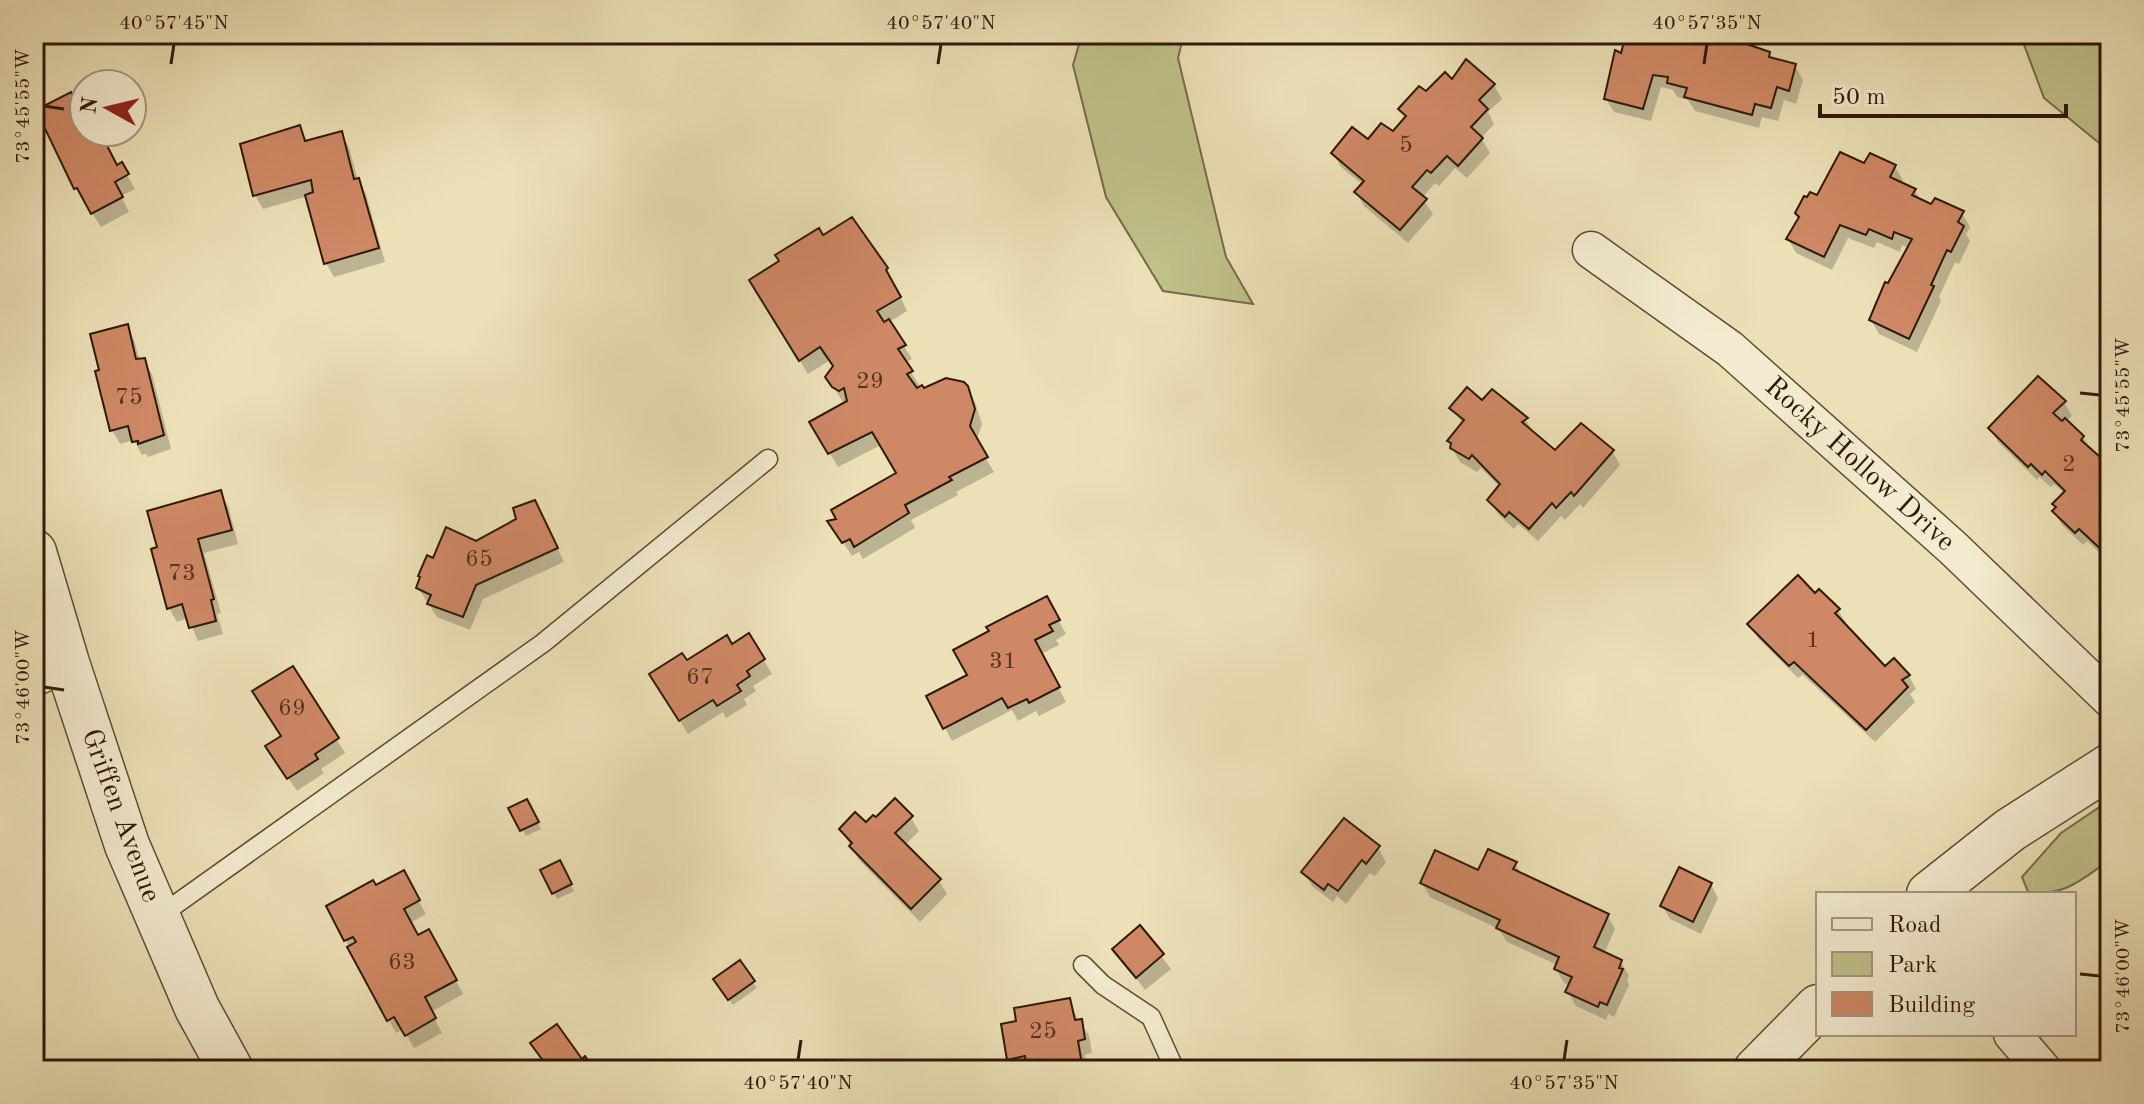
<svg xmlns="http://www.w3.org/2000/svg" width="2144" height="1104" font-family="'Old Standard TT',serif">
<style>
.green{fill:#c0c089;stroke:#776c48;stroke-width:2}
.shadow{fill:#0003}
.building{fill:#ce8865;stroke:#2e1906;stroke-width:2}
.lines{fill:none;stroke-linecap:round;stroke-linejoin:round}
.service-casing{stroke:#5e4b32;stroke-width:21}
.minor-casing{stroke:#5e4b32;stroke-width:39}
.tertiary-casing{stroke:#5e4b32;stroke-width:47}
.service{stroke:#f3ebd0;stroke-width:18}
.minor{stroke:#f3ebd0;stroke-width:36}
.tertiary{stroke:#f3ebd0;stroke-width:44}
.ticks{fill:none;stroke:#2e1906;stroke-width:3}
.labels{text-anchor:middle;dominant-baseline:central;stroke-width:8;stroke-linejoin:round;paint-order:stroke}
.number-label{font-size:24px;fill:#56351e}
.street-label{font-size:28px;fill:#2e1906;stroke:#f3ebd0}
.neatline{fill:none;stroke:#2e1906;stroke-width:3}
.ticks-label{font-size:20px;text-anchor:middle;fill:#2e1906}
</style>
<rect width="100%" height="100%" fill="#ece0b7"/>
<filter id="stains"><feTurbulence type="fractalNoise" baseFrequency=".0025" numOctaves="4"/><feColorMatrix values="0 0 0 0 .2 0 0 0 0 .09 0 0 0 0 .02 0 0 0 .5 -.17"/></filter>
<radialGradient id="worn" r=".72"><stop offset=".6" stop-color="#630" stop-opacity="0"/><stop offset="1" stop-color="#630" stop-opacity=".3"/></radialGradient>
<g class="green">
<path d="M 1082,34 L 1184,34 L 1178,58 L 1226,257 L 1253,304 L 1163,291 L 1106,197 L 1073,65 Z"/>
<path d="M 2020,34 L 2110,34 L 2110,152 L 2044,98 Z"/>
<path d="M 2110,800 L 2110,860 C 2079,881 2068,894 2029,894 L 2022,877 L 2061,833 Z"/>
</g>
<g class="shadow">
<path d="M 1628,34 L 1724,34 L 1741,39 L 1744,45 L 1769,53 L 1772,59 L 1795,66 L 1803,80 L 1796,104 L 1784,100 L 1778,121 L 1762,117 L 1759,128 L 1695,111 L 1688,100 L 1677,97 L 1673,90 L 1661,87 L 1651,121 L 1614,112 L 1606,99 L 1622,56 Z"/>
<path d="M 1467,62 L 1494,85 L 1502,99 L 1488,112 L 1494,124 L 1481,138 L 1490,153 L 1467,178 L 1455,168 L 1439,186 L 1435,183 L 1422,198 L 1433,214 L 1408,243 L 1364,206 L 1356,192 L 1363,185 L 1341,167 L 1333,153 L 1393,134 L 1406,119 L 1401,110 L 1453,82 Z"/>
<path d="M 38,111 L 84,120 L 84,132 L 99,132 L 117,167 L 121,165 L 135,189 L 121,196 L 129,212 L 101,227 L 76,188 Z"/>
<path d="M 299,127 L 307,141 L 341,134 L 349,147 L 358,181 L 366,194 L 385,262 L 334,277 L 326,263 L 308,196 L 263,209 L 255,195 Z"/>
<path d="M 1865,166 L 1895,167 L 1903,180 L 1901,184 L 1915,190 L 1921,202 L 1962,213 L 1970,227 L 1966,234 L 1970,241 L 1959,264 L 1955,262 L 1939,297 L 1941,301 L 1917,352 L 1879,334 L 1871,320 L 1909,248 L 1902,245 L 1900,252 L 1877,242 L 1874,248 L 1848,238 L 1832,270 L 1796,253 L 1788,239 L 1800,219 L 1818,197 Z"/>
<path d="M 823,238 L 887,269 L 907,311 L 889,322 L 912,359 L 905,363 L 923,391 L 967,387 L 975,402 L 982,424 L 976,442 L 994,472 L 956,492 L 958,495 L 911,520 L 915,528 L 863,559 L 859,552 L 852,556 L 838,535 L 839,520 L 898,473 L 881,445 L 838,467 L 812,422 L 847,403 L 842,401 L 828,377 L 835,367 L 830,360 L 808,374 L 752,280 Z"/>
<path d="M 127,327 L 134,340 L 140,361 L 144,360 L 152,374 L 171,449 L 148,457 L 146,454 L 142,455 L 134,440 L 120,444 L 112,430 L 101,371 Z"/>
<path d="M 1492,391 L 1526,420 L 1534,433 L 1555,452 L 1612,451 L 1620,465 L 1583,508 L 1580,504 L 1565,520 L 1561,516 L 1538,541 L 1518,524 L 1514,529 L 1498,514 L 1490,500 L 1500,487 L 1481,468 L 1477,472 L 1460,462 L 1452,448 L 1463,424 L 1452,408 L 1483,403 Z"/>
<path d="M 2064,402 L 2072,416 L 2066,421 L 2083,437 L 2091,451 L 2110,472 L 2110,563 L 2087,541 L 2083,545 L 2062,525 L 2054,512 L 2065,494 L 2054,484 L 2051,487 L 2039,477 L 2037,480 L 1998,442 L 1990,428 Z"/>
<path d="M 220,493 L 228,506 L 238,544 L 204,553 L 221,613 L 217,614 L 223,634 L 198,641 L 188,618 L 177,622 L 169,608 L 153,550 Z"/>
<path d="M 542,516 L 564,562 L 483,599 L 470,630 L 437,617 L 418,588 L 434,560 Z"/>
<path d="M 1838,610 L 1846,623 L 1844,625 L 1885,668 L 1909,676 L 1916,689 L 1910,694 L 1915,702 L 1875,742 L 1803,675 L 1798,678 L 1758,638 L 1750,624 Z"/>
<path d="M 1054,612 L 1066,634 L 1056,640 L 1059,645 L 1041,654 L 1066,702 L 1039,716 L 1036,711 L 1018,721 L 1012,710 L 952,741 L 945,728 L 970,676 Z"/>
<path d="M 749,636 L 772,674 L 753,686 L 756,691 L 744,699 L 747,705 L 726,718 L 723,712 L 688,734 L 660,688 L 686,663 L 731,646 Z"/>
<path d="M 292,668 L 345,753 L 321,769 L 324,773 L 297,791 L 276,760 L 283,737 Z"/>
<path d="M 526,801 L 541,829 L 526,836 L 511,809 Z"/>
<path d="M 911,818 L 919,831 L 905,845 L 939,881 L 947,894 L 920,922 L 859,860 L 841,829 Z"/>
<path d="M 1378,848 L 1386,862 L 1375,876 L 1370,873 L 1346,904 L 1337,896 L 1333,902 L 1312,886 L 1304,872 Z"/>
<path d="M 559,862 L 574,891 L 557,899 L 542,871 Z"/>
<path d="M 1515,864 L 1523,876 L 1607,915 L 1615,929 L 1604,954 L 1621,962 L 1629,976 L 1627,980 L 1629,985 L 1614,1017 L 1608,1014 L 1606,1020 L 1576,1006 L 1568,992 L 1570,986 L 1564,983 L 1556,969 L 1558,965 L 1507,942 L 1499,929 L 1430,897 L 1422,883 Z"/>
<path d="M 403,873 L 426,914 L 410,923 L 417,938 L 429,931 L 463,994 L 431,1012 L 442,1033 L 414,1048 L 403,1029 L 396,1033 L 328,907 Z"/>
<path d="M 1711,885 L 1718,898 L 1701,934 L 1670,919 L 1662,905 Z"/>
<path d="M 1140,928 L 1171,969 L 1145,990 L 1114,949 Z"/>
<path d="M 739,963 L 757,988 L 733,1005 L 719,986 Z"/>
<path d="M 1069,1000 L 1079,1022 L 1089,1035 L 1092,1053 L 1085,1055 L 1087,1070 L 1015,1070 L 1009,1059 L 1019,1023 Z"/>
</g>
<g class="building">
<path d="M 1626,34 L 1731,34 L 1742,37 L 1741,42 L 1770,52 L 1769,57 L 1796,64 L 1789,91 L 1777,87 L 1771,108 L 1755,104 L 1752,115 L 1684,97 L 1687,88 L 1667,83 L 1668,77 L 1653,75 L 1643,109 L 1604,99 L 1615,50 L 1621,53 Z"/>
<path d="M 1466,59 L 1495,84 L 1479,100 L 1488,109 L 1471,127 L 1483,138 L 1458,166 L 1447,156 L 1431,173 L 1427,170 L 1412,187 L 1427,199 L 1400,230 L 1354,192 L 1364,181 L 1331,153 L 1352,127 L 1368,139 L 1381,123 L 1393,131 L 1406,116 L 1398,109 L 1419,86 L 1426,91 L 1445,72 L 1452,79 Z"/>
<path d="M 71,92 L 84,118 L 84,132 L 100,132 L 117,165 L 122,162 L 129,174 L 115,182 L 123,197 L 91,214 L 77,188 L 74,189 L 36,110 Z"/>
<path d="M 300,125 L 305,141 L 342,131 L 354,179 L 359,178 L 379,248 L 324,264 L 305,195 L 313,192 L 311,180 L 253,196 L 240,144 Z"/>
<path d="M 1840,152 L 1864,163 L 1870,153 L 1896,165 L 1890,177 L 1916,189 L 1912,195 L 1931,204 L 1935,198 L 1964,211 L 1958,222 L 1964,226 L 1951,252 L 1947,250 L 1931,285 L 1934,286 L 1909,339 L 1869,320 L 1885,282 L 1888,283 L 1912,239 L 1894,232 L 1892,239 L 1869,229 L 1866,235 L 1840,225 L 1824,257 L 1786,239 L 1799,217 L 1795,213 L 1804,196 L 1807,197 L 1810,192 L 1817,195 Z"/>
<path d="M 852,217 L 888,268 L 886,270 L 901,297 L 877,311 L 884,322 L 889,319 L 906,345 L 898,349 L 913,371 L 907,374 L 917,388 L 922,385 L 924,388 L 946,378 L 964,382 L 968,386 L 975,409 L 970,426 L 988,457 L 949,477 L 952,480 L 905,505 L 909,513 L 854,547 L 850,539 L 842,543 L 827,521 L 836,519 L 831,510 L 896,473 L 872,432 L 828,454 L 809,422 L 847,401 L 844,388 L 839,391 L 832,387 L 825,377 L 833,366 L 820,347 L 799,361 L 749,280 L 779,261 L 775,255 L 819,228 L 823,235 Z"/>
<path d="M 128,324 L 136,359 L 145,358 L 164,435 L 138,444 L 138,441 L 132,442 L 128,426 L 110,431 L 95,371 L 99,370 L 90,334 Z"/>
<path d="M 2038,376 L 2066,401 L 2053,413 L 2062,421 L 2065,418 L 2084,436 L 2081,440 L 2108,464 L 2106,467 L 2110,470 L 2110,550 L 2106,554 L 2079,529 L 2075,533 L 2052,511 L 2056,507 L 2052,504 L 2065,491 L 2045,471 L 2042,475 L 2031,464 L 2028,467 L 1988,428 Z"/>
<path d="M 1467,387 L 1482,400 L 1492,389 L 1528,418 L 1522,422 L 1555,450 L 1581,423 L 1614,450 L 1574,496 L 1571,492 L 1556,508 L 1552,503 L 1529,529 L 1509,512 L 1505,517 L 1487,500 L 1500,484 L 1472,455 L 1469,459 L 1450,448 L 1451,443 L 1447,441 L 1464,420 L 1449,408 Z"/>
<path d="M 221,490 L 232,530 L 198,539 L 214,599 L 211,600 L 216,621 L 189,628 L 182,604 L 167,609 L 151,549 L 157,547 L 147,511 Z"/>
<path d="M 535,500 L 558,548 L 476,585 L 463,617 L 427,604 L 431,595 L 416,588 L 420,577 L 418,576 L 427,555 L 433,558 L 446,527 L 476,541 L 516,519 L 513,508 Z"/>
<path d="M 1798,575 L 1815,593 L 1819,589 L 1840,609 L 1835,613 L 1885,666 L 1894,658 L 1910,675 L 1902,680 L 1908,687 L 1866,730 L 1794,662 L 1789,666 L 1747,624 Z"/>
<path d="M 1047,596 L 1060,620 L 1049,625 L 1053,631 L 1035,640 L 1060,687 L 1029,703 L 1027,699 L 1008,708 L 1002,698 L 943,729 L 926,696 L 967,675 L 953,650 L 989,631 L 986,627 Z"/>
<path d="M 749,633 L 765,659 L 747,671 L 750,676 L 737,685 L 741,691 L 717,706 L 713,700 L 679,721 L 649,674 L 682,653 L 687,660 L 727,635 L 732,644 Z"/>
<path d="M 293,666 L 339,738 L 315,754 L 318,759 L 287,779 L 265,746 L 281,736 L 252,691 Z"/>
<path d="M 895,798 L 913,816 L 895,833 L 941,879 L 911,909 L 849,846 L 852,843 L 839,829 L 855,812 L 866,822 L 873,815 L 876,817 Z"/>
<path d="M 527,799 L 539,822 L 520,831 L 508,808 Z"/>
<path d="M 1344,818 L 1380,846 L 1366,864 L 1362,860 L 1338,891 L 1328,884 L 1324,890 L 1301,872 Z"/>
<path d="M 1488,849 L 1517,862 L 1513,869 L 1609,914 L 1594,947 L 1622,960 L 1619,968 L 1623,969 L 1607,1005 L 1600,1002 L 1598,1007 L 1565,992 L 1572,977 L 1554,969 L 1559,957 L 1496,928 L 1500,920 L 1420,883 L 1435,850 L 1478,870 Z"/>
<path d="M 560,860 L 572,884 L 552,894 L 540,870 Z"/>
<path d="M 1679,867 L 1712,883 L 1693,922 L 1660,906 Z"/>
<path d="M 404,870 L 420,900 L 404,909 L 418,935 L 429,929 L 457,980 L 425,997 L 436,1018 L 405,1036 L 394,1017 L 387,1021 L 347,947 L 356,942 L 353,937 L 344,941 L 326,906 L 373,880 L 376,885 Z"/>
<path d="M 1140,925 L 1164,954 L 1136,978 L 1112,949 Z"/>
<path d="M 740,960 L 755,981 L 728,1000 L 713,979 Z"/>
<path d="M 1070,998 L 1075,1020 L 1082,1019 L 1085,1039 L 1078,1041 L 1082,1064 L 1050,1070 L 1027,1070 L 1025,1056 L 1007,1060 L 1001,1024 L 1016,1021 L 1014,1008 Z"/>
<path d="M 557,1024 L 582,1059 L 585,1056 L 595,1070 L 550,1070 L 530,1043 Z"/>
</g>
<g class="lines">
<g class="service-casing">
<g id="service">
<path d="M 158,917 L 543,643 L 768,459"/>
<path d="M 1083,965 L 1103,985 L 1151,1017 L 1175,1070"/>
</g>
</g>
<g class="minor-casing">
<g id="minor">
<path d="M 1591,250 L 1730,349 L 1953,548 L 2110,699"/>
<path d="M 34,678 L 67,663"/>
<path d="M 2012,1034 L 2043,1070"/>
</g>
</g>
<g class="tertiary-casing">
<g id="tertiary">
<path d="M 34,552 L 67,663 L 127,845 L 197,1008 L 231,1070"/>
<path d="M 1929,894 L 2010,830 L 2110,766"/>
<path d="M 1756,1070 L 1818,1007"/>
</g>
</g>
<use href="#service" class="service"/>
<use href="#minor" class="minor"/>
<use href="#tertiary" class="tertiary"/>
</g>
<path class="ticks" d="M 171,64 L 174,44M 938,64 L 941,44M 1704,64 L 1707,44M 44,106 L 64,109M 2080,393 L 2100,395M 44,687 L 64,690M 2080,974 L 2100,976M 798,1060 L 801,1040M 1564,1060 L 1567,1040"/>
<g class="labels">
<g class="number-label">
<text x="1406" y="146">5</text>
<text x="870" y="382">29</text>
<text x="129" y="398">75</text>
<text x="2069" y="465">2</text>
<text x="479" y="560">65</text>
<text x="182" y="574">73</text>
<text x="1813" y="641">1</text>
<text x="1003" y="662">31</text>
<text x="700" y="678">67</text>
<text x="292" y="709">69</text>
<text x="402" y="963">63</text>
<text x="1043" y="1032">25</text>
</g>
<g class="street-label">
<text transform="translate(1859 465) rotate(42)">Rocky Hollow Drive</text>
<text transform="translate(120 816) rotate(70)">Griffen Avenue</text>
</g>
</g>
<rect width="2144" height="1104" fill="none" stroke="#ece0b7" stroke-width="88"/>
<rect x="1816" y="892" width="260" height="144" fill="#f3ebd0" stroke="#a4977f" stroke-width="2"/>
<rect x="1832" y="918" width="40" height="12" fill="#f3ebd0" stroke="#a4977f" stroke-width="2"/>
<text x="1888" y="932" font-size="24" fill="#2e1906">Road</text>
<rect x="1832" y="952" width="40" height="24" fill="#c0c089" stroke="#a4977f" stroke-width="2"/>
<text x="1888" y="972" font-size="24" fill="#2e1906">Park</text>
<rect x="1832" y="992" width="40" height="24" fill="#ce8865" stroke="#a4977f" stroke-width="2"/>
<text x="1888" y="1012" font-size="24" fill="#2e1906">Building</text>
<g transform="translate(108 108) rotate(278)"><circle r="38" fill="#f3ebd0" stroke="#a4977f" stroke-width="2"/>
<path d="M0-6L14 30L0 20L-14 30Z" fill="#8f2418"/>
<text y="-12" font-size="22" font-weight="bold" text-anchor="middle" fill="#2e1906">N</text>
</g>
<path d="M1820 104v12h246v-12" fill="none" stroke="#2e1906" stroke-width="4"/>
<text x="1832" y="104" font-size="24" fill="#2e1906" stroke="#f3ebd0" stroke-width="6" paint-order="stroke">50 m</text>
<rect x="44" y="44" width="2056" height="1016" class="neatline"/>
<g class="ticks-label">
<text x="174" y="29">40°57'45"N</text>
<text x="941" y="29">40°57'40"N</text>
<text x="1707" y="29">40°57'35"N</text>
<text transform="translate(22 106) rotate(-90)" y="7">73°45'55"W</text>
<text transform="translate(2122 395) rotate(-90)" y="7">73°45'55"W</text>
<text transform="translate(22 687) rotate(-90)" y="7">73°46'00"W</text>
<text transform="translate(2122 976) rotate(-90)" y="7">73°46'00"W</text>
<text x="798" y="1089">40°57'40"N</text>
<text x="1564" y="1089">40°57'35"N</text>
</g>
<rect width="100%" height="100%" filter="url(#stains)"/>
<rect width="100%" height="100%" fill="url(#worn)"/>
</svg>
